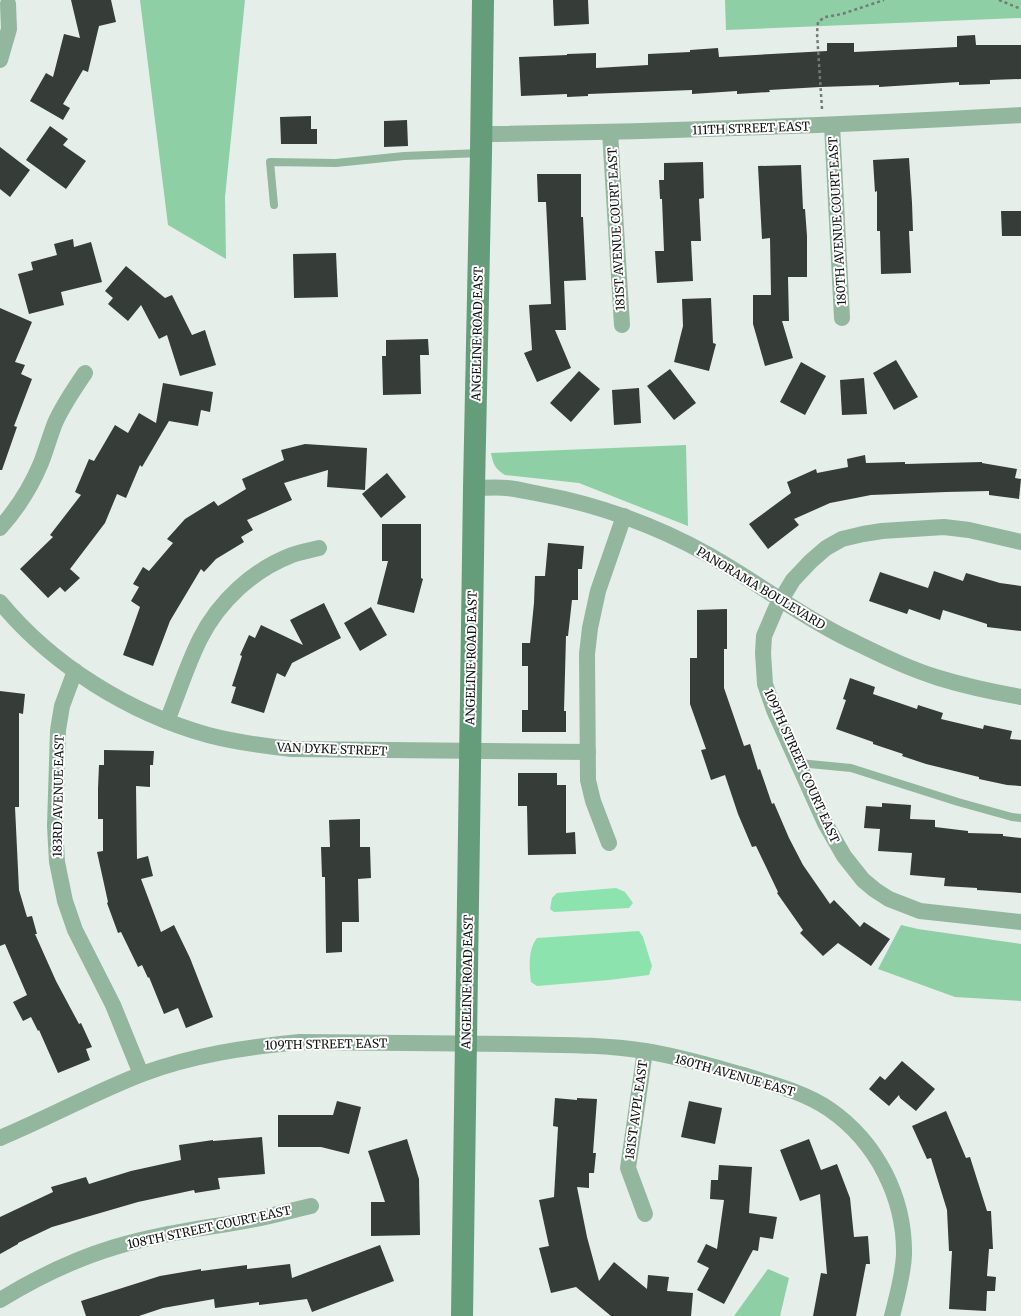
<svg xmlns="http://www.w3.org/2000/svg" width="1021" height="1316" font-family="Merriweather,serif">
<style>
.green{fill:#8ecfa6}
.water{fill:#8ce3ad}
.building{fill:#363d38}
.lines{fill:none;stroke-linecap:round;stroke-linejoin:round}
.path{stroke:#747a76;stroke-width:2.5;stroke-dasharray:3 3;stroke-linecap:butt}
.lane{stroke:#93b69f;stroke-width:8}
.street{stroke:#93b69f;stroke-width:16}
.secondary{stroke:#659c7a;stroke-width:22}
.labels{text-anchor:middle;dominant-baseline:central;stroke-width:4;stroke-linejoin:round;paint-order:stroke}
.street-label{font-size:12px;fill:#111412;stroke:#fff}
</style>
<rect width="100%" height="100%" fill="#e5eee8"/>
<g class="green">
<path d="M 140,0 L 245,0 L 225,197 L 226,259 L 168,225 Z"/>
<path d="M 725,0 L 1021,0 L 1021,18 L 726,30 Z"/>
<path d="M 686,445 L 688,526 L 579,483 L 505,475 C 495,469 493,464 491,453 Z"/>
<path d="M 901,925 L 918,929 L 1021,944 L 1021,1001 L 955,997 L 878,969 Z"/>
<path d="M 768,1269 L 789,1278 L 780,1316 L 734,1316 Z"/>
</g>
<g class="water">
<path d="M 616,888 L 625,892 L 633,903 L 629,908 L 554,912 L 550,909 L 552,898 L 557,893 Z"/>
<path d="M 639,931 L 643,937 L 652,966 L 649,975 L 609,980 L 537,986 L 531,982 C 529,968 528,949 537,938 Z"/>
</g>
<g class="building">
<path d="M 71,0 L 111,0 L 116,22 L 99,26 L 88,72 L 83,70 L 63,104 L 70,108 L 63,120 L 30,101 L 46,73 L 53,77 L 64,34 L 80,38 Z"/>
<path d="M 553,0 L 588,0 L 589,24 L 554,26 Z"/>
<path d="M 975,35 L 976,45 L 1021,45 L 1021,79 L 990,80 L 990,84 L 959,85 L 959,82 L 879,87 L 879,85 L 820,87 L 769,90 L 770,92 L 737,94 L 737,91 L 692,94 L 692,90 L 588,94 L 588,96 L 567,97 L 567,94 L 521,96 L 519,57 L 567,55 L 567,54 L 596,53 L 596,68 L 648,65 L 648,54 L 690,52 L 690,50 L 718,48 L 719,57 L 827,51 L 827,43 L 854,43 L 854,52 L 957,47 L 957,36 Z"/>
<path d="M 311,116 L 311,129 L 317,129 L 317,144 L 281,144 L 280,117 Z"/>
<path d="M 407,120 L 408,146 L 384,147 L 384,121 Z"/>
<path d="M 50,126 L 68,139 L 63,145 L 86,161 L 66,189 L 26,160 Z"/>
<path d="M 0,147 L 30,170 L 10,197 L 0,189 Z"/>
<path d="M 909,158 L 912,203 L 913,231 L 909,231 L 911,273 L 881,274 L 880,231 L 877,231 L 877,191 L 875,192 L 873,160 Z"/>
<path d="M 703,162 L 704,198 L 699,199 L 701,241 L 691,241 L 693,281 L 657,283 L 655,251 L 664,251 L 662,199 L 660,199 L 659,180 L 664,180 L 664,163 Z"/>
<path d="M 801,165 L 803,209 L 805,209 L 807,236 L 807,277 L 788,277 L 789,321 L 782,321 L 793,358 L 765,366 L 753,324 L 753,295 L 771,295 L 770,238 L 762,239 L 758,166 Z"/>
<path d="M 537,174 L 581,174 L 581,217 L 583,217 L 586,280 L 564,281 L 566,330 L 555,330 L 571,368 L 537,382 L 524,353 L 532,350 L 529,305 L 551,304 L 546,202 L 538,202 Z"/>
<path d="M 1001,211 L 1021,211 L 1021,236 L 1002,236 Z"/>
<path d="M 73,239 L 74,247 L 91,242 L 102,282 L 61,292 L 64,305 L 29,314 L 18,274 L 33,270 L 31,262 L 57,255 L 54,244 Z"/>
<path d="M 336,253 L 338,297 L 294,298 L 293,254 Z"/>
<path d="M 126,266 L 165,298 L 172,295 L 192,335 L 205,330 L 216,365 L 180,376 L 167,335 L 159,339 L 141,305 L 128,321 L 108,304 L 113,298 L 105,291 Z"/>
<path d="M 711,298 L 713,343 L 716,344 L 709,371 L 674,362 L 683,326 L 682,299 Z"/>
<path d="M 0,308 L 32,322 L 15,362 L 25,365 L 21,374 L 32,379 L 14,426 L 17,427 L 2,470 L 0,470 Z"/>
<path d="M 428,339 L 429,355 L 420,355 L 421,394 L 383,395 L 382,356 L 386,356 L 386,340 Z"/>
<path d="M 896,360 L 918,397 L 894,410 L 873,373 Z"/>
<path d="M 801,362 L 826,376 L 805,415 L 780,402 Z"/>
<path d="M 670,369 L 696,403 L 674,420 L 647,386 Z"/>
<path d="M 579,371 L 600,389 L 571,422 L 550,403 Z"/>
<path d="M 864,378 L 867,414 L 842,415 L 840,380 Z"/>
<path d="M 163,383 L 213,392 L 210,412 L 201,410 L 198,426 L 169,421 L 142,467 L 140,465 L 126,498 L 117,494 L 105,523 L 70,569 L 80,578 L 65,592 L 60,587 L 48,598 L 20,569 L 53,537 L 50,535 L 81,495 L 75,492 L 89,459 L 94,461 L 115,425 L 128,433 L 139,413 L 156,423 Z"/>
<path d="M 639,388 L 641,423 L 614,425 L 612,390 Z"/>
<path d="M 305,444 L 367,448 L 365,490 L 327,487 L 328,470 L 284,483 L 292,500 L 247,520 L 253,530 L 241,537 L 244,542 L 216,559 L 204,572 L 201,569 L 170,621 L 153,666 L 123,655 L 140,607 L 131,601 L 139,587 L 133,584 L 143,567 L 149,571 L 173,543 L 167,539 L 185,519 L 214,501 L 218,506 L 246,489 L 242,479 L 284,460 L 281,450 Z"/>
<path d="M 865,455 L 866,463 L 905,462 L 905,464 L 982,462 L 982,463 L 1017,469 L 1015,478 L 1021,479 L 1019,499 L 989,495 L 989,491 L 946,492 L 871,495 L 830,503 L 794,519 L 799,525 L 768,549 L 749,524 L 791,493 L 787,482 L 816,469 L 817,473 L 848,467 L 847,459 Z"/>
<path d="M 387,473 L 406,497 L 381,518 L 362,494 Z"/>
<path d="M 382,524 L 421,524 L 421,578 L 423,579 L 414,613 L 377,604 L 388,561 L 382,561 Z"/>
<path d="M 548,543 L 584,546 L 582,569 L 578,569 L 578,600 L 572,600 L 568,636 L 566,636 L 564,711 L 566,711 L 566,732 L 522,732 L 522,710 L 528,710 L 528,666 L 522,666 L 522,643 L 530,643 L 534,603 L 535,576 L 545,576 Z"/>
<path d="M 934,571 L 963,581 L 966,573 L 1000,583 L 1021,586 L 1021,631 L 987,627 L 987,624 L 943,610 L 940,620 L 909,609 L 907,614 L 869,601 L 880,572 L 928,588 Z"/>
<path d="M 324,603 L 341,638 L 292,663 L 285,677 L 277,673 L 264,713 L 231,703 L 236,687 L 232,686 L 242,656 L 240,655 L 249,635 L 255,638 L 261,625 L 303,645 L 290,620 Z"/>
<path d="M 371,607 L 387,635 L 360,651 L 344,623 Z"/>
<path d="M 727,609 L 727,649 L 724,649 L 724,688 L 744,746 L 750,744 L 758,770 L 760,769 L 772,804 L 774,803 L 789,838 L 803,865 L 830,904 L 834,900 L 860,927 L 864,922 L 890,939 L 871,966 L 838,943 L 823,956 L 800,933 L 803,930 L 777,893 L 778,892 L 756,846 L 752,847 L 738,814 L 725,775 L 711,780 L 701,750 L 706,749 L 690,704 L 690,658 L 697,658 L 697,610 Z"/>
<path d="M 850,678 L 875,687 L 873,694 L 917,709 L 918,705 L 943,713 L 941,719 L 983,729 L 984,725 L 1012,731 L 1010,739 L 1021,740 L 1021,786 L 1007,785 L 979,779 L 979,777 L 926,764 L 902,756 L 903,754 L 873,744 L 873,742 L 836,729 L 846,700 L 843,699 Z"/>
<path d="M 0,691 L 25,694 L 23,714 L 19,713 L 19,807 L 15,807 L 19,890 L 27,917 L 32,916 L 37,934 L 35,934 L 56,981 L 79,1024 L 81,1023 L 92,1047 L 86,1049 L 90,1060 L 58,1073 L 39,1030 L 38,1031 L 31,1017 L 23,1021 L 13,1002 L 27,995 L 5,944 L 0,946 Z"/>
<path d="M 104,750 L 154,751 L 153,765 L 150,765 L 150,787 L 136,786 L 137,859 L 148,856 L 153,876 L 141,879 L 161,932 L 174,925 L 190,958 L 213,1017 L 186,1028 L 178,1008 L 164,1014 L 149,977 L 148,978 L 142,965 L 138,967 L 121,932 L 118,933 L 107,903 L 108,902 L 97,852 L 103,851 L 103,819 L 98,819 L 98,788 L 99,765 L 104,765 Z"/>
<path d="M 518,773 L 557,773 L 557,785 L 566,785 L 566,833 L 575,832 L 576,854 L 528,855 L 527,806 L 518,806 Z"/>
<path d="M 882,803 L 911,805 L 910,819 L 935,820 L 935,827 L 968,831 L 968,833 L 1003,834 L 1003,836 L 1021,838 L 1021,893 L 977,890 L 977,888 L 944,886 L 945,878 L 910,875 L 912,853 L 878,851 L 880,829 L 864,828 L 866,806 L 882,807 Z"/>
<path d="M 360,819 L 360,847 L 370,847 L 371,878 L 358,879 L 359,922 L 342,922 L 342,952 L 326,953 L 325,877 L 322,877 L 321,847 L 330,847 L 329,820 Z"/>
<path d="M 902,1061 L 935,1089 L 916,1111 L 900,1098 L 899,1095 L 889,1106 L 869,1089 L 880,1076 L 885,1080 Z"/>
<path d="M 555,1098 L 577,1100 L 577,1098 L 597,1099 L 593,1153 L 596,1153 L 594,1173 L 589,1173 L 589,1188 L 577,1187 L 587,1237 L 599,1281 L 614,1262 L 647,1289 L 648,1275 L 669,1277 L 667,1291 L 693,1293 L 691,1316 L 611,1316 L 576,1287 L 551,1293 L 539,1248 L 549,1246 L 539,1200 L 554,1197 L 558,1127 L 553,1126 Z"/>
<path d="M 337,1101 L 361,1107 L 349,1154 L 321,1147 L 278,1147 L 278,1115 L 333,1115 Z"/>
<path d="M 689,1101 L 722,1108 L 715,1144 L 681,1137 Z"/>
<path d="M 946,1111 L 966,1158 L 970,1157 L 987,1211 L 991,1211 L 993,1249 L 989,1249 L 987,1276 L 996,1277 L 995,1291 L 987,1291 L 986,1311 L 949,1309 L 952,1251 L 949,1251 L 947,1210 L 931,1158 L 927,1159 L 912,1126 Z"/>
<path d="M 262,1137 L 265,1174 L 218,1178 L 220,1189 L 195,1193 L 194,1190 L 138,1202 L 52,1227 L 18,1243 L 18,1244 L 0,1254 L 0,1217 L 53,1192 L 51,1187 L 86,1177 L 89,1184 L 131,1171 L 181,1160 L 179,1145 L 213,1140 L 213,1141 Z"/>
<path d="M 407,1139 L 419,1179 L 420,1235 L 371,1236 L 371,1202 L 385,1202 L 368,1151 Z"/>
<path d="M 809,1139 L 821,1170 L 837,1164 L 850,1198 L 854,1237 L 868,1236 L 870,1264 L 866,1264 L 856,1316 L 813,1316 L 821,1273 L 827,1274 L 820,1194 L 800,1201 L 780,1150 Z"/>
<path d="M 719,1165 L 752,1167 L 749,1213 L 777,1217 L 773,1239 L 760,1237 L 758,1251 L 753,1250 L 724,1304 L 697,1290 L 709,1268 L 697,1262 L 706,1244 L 717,1249 L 724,1200 L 710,1199 L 711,1180 L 718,1180 Z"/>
<path d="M 380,1245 L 394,1281 L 312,1312 L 307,1299 L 259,1305 L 259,1302 L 215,1308 L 214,1299 L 163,1308 L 139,1316 L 86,1316 L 81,1301 L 160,1276 L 201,1269 L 201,1271 L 247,1265 L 247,1269 L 290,1264 L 292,1278 Z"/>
</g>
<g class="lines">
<g class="path">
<path d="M 999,0 L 1021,9"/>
<path d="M 822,109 L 817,33 L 818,22 L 825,17 L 842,14 L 884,0"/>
</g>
<g class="lane">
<path d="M 274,205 L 270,162 L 336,163 L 404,156 L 481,153"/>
<path d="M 799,763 L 851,768 L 958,802 L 1012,817 L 1021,818"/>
</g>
<g class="street">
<path d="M 0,60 L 9,29 L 8,4"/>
<path d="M 832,125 L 842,318"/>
<path d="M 610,132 L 622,325"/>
<path d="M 482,134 C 662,132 841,125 1021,115"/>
<path d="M 474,488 C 485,488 496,487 507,488 C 518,489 529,492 540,494 C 597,504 657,526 707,554 C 754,580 796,613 844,637 C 875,652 906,668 939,678 C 965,686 993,692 1021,697"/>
<path d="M 0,528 C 17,509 31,487 41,463 C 46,450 50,436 55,423 C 63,405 74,389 85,373"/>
<path d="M 1021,542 L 969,530 L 944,527 L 882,531 L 863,534 L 842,539 L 826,548 L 811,561 L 793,580 L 776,608 L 764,636 L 763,653 L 765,684 L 774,710 L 825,823 L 844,856 L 863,880 L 875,890 L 889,899 L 920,911 L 1021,922"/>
<path d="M 0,602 C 52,665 129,713 208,735 C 235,742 263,746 292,749 L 588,752"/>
<path d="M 75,671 L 62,706 L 58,730 L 55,826 L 57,862 L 65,901 L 75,930 L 113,1005 L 141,1074"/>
<path d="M 167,721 C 178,694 187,665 200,639 C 219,601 253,570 292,555 C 301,552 310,550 319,548"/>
<path d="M 609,843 L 593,801 L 588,780 L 587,654 L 590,628 L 598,591 L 624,516"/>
<path d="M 645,1051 L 628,1168 L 645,1214"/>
<path d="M 0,1138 C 48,1118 93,1093 142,1074 C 193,1055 246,1047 300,1042 C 370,1043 440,1043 510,1044 C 555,1045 600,1044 645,1051 C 678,1056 711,1066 743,1075 C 772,1084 804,1092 829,1109 C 877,1142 905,1198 904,1255 C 903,1276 897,1296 892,1316"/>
<path d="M 0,1300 C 36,1278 75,1259 115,1247 C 161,1233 208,1228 255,1219 C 274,1216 292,1210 311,1206"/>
</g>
<path class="secondary" d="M 462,1316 L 474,488 L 481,153 L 483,0"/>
</g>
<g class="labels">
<g class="street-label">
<text transform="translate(751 128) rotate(-2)">111TH STREET EAST</text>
<text transform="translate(837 221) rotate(-93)">180TH AVENUE COURT EAST</text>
<text transform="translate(616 229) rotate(-93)">181ST AVENUE COURT EAST</text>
<text transform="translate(477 334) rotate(-89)">ANGELINE ROAD EAST</text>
<text transform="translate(761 588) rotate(31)">PANORAMA BOULEVARD</text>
<text transform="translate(471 658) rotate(-89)">ANGELINE ROAD EAST</text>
<text transform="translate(332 749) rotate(2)">VAN DYKE STREET</text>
<text transform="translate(802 766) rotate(66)">109TH STREET COURT EAST</text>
<text transform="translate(58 796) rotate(-89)">183RD AVENUE EAST</text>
<text transform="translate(467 982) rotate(-89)">ANGELINE ROAD EAST</text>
<text transform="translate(326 1044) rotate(-1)">109TH STREET EAST</text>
<text transform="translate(735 1075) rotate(16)">180TH AVENUE EAST</text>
<text transform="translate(636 1110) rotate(-82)">181ST AVPL EAST</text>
<text transform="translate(209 1227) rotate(-12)">108TH STREET COURT EAST</text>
</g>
</g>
</svg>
